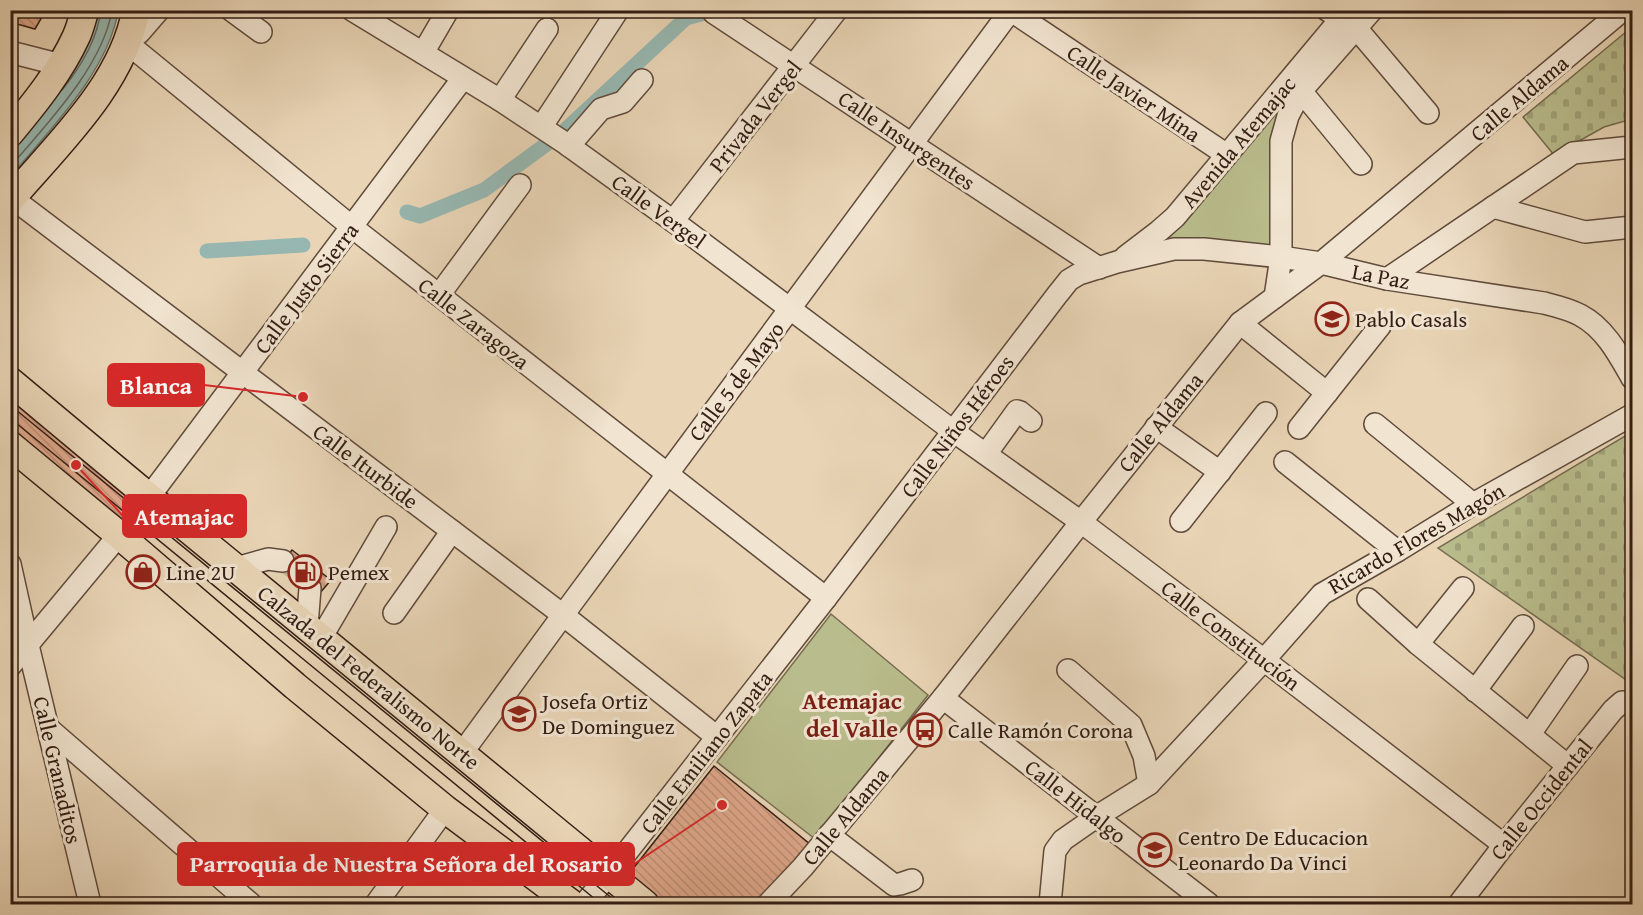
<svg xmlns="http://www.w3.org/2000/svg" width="1643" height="915" font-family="'Gentium Book Plus',serif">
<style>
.cemetery{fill:url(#cemetery-stones);stroke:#766c50;stroke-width:1.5}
.park{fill:#b9bc8c;stroke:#766c50;stroke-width:1.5}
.water{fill:#97b8b2;stroke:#6f7a72;stroke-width:1.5}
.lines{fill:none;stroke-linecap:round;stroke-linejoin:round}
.shore{stroke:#646a62;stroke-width:1.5}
.canal{stroke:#97b8b2;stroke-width:15}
.building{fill:url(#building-back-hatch);stroke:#321d13;stroke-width:1.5}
.minor-tunnel{stroke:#c4b095;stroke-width:21;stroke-dasharray:21 10;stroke-linecap:butt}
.minor-casing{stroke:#604b3c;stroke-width:24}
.major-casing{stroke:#321d13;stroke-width:30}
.minor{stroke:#f1e4d0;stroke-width:21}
.major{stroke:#e9d5b6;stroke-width:27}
.tram{stroke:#321d13;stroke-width:1.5}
.labels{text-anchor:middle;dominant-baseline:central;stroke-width:6;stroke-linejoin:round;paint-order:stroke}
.street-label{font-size:22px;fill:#321d13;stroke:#f1e4d0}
.poi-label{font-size:22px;fill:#321d13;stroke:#f1e4d0;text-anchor:start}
.neighbourhood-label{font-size:24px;font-weight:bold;fill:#7a1f14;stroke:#f1e4d0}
.leader{fill:none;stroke:#d62828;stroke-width:2}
.callout-dot{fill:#d62828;stroke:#f1e4d0;stroke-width:2}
.callout{fill:#d62828;stroke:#d62828;stroke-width:2}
.callout-label{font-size:24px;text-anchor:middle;font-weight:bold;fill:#fff}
</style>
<defs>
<pattern id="cemetery-stones" width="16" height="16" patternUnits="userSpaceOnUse" patternTransform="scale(1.5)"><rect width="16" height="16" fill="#b9bc8c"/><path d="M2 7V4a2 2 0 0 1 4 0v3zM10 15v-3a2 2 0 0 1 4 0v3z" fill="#a0a178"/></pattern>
<pattern id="building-back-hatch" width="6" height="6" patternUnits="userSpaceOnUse" patternTransform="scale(1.5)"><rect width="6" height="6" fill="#dea78a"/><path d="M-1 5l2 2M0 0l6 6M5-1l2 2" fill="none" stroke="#bf8f76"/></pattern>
</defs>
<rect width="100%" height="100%" fill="#e9d5b6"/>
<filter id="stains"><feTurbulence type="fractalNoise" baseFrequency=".00333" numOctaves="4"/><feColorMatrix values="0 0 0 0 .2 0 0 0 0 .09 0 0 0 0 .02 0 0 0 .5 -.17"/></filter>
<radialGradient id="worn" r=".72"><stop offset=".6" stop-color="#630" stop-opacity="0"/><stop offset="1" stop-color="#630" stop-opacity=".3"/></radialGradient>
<g class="cemetery">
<path d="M 1632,27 L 1632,119 L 1604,127 L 1554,155 L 1523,117 Z"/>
<path d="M 1625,436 L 1632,453 L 1632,684 L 1438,548 Z"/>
</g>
<g class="park">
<path d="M 1336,26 L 1278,123 L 1274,246 L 1141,248 Z"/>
<path d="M 831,614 L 928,695 L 815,839 L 717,762 Z"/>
</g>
<path class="water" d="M 95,11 L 118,11 C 109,70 49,131 11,176 L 11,145 Z"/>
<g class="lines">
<g class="shore">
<path d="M 62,90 C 80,68 97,40 101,10"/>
<path d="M 10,167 C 46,125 103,66 112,10"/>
</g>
<g class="canal">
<path d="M 407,212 L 420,216 L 484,190 L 563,132 L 686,18 L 705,13 L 708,10"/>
<path d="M 207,251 L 303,245"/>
</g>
</g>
<g class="building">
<path d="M 10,10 L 46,10 L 35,29 L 10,22 Z"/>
<path d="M 10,390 L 140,498 L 121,522 L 10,431 Z"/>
<path d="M 292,550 L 331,580 L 319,594 L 280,565 Z"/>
<path d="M 714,766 L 810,844 L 756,904 L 663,904 L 628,875 Z"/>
</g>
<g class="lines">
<path class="minor-tunnel" d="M 283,561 L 307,577 L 310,588"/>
<g class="minor-casing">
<g id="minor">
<path d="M 159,10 L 140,32 L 127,43 L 352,227 L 826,598"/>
<path d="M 231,10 L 261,32"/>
<path d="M 352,10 L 500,100 L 565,143 L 673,221 L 953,431 L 1081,522 L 1264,660 L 1504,845"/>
<path d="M 1010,10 L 1227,155"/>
<path d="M 1327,10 L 1357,29 L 1428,113"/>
<path d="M 714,13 L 1099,268"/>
<path d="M 10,52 L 61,65"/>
<path d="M 423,53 L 448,10"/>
<path d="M 1301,91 L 1361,164"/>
<path d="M 500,100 L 547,29"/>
<path d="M 542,126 L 618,10"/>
<path d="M 569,146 L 601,109 L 623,102 L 642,80"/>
<path d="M 12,198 L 563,615 L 717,737"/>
<path d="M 1493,207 L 1585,232 L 1632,227"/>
<path d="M 673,221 L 836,11"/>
<path d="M 1125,257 L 1159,231 L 1175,217 L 1348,10"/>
<path d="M 1387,279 L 1573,153 L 1632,147"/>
<path d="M 439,295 L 520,185"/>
<path d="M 1275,297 L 1281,257 L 1281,141 L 1288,116 L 1301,91 L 1372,10"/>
<path d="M 1240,323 L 1327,393"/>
<path d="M 1375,424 L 1473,504"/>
<path d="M 1156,427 L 1220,472"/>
<path d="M 1299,428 L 1380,326"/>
<path d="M 986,454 L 1017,411 L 1020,412 L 1031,421"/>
<path d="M 1285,462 L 1397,551"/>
<path d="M 149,497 L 463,78"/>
<path d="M 1181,521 L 1266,413"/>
<path d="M 10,564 L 28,645 L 90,904"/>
<path d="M 236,568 L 268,559 L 283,561"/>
<path d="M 1368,599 L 1418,644 L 1568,766"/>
<path d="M 394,613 L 452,531"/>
<path d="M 307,626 L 310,588"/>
<path d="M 321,638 L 386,527"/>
<path d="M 1418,644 L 1463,588"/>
<path d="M 10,666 L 119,535"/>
<path d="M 1068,670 L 1131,725 L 1144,756 L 1149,784"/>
<path d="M 1475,691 L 1523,626"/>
<path d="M 943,698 L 1209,904"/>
<path d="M 48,728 L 251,904"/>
<path d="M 1530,734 L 1577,666"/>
<path d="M 462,753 L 563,615 L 1011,10"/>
<path d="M 829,835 L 894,885 L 900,884 L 912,880"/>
<path d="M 376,904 L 445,809"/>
<path d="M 584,904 L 609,875 L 826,598 L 1057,295 L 1069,280 L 1079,274 L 1117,262 L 1174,249 L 1204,249 L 1281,257 L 1321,263 L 1387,279 L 1544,303 C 1556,306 1569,309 1580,315 C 1605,328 1619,355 1632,378"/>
<path d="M 768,904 L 803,867 L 943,698 L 1081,522 L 1240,323 L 1321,263 L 1623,10"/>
<path d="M 1050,904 L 1055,851 L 1063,840 L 1096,817 L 1149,784 L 1264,660 L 1322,594 L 1397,551 L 1473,504 L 1632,415"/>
<path d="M 1459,904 L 1504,845 L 1613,710 L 1622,702 L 1630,703 L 1632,705"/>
</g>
</g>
<g class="major-casing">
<g id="major">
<path d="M 10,133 C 35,103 60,72 76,37 C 80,29 82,19 85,10"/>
<path d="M 10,200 C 57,145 123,84 136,10"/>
<path d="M 10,381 L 149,497 L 645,904"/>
<path d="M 10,445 L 119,535 L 295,686 L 445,809 L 572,904"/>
</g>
</g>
<use href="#minor" class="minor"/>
<use href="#major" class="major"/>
<g class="tram">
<path d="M 10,405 L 619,904"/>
<path d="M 10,418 L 601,904"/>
</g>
</g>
<defs>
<g id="school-ring" transform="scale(1.725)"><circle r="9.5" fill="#f1e4d0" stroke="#8f2418" stroke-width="1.5"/><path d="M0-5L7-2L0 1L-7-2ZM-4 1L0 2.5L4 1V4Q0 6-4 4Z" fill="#8f2418"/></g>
<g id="shop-ring" transform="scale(1.725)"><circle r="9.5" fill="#f1e4d0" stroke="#8f2418" stroke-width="1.5"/><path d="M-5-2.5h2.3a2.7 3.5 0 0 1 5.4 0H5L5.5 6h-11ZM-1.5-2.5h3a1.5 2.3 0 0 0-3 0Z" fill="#8f2418"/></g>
<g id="fuel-ring" transform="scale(1.725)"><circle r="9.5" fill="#f1e4d0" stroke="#8f2418" stroke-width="1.5"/><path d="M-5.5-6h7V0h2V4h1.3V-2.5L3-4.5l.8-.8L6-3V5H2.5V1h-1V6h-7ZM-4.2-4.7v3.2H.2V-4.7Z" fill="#8f2418"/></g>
<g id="bus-ring" transform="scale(1.725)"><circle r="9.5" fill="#f1e4d0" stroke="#8f2418" stroke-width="1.5"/><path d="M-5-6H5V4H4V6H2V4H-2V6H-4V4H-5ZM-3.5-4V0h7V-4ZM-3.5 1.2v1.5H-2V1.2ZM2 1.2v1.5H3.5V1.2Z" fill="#8f2418"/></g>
</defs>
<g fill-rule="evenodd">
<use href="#school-ring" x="1332" y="319"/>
<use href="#shop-ring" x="143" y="572"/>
<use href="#fuel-ring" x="305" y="572"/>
<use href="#school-ring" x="519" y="714"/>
<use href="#bus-ring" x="925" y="730"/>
<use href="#school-ring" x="1155" y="850"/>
</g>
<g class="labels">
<g class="street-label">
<text transform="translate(1134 93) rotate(34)">Calle Javier Mina</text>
<text transform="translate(1519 98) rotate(-40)">Calle Aldama</text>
<text transform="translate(755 116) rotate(-52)">Privada Vergel</text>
<text transform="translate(907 140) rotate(34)">Calle Insurgentes</text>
<text transform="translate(1238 142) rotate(-50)">Avenida Atemajac</text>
<text transform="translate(659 211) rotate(36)">Calle Vergel</text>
<text transform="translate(1381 276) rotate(11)">La Paz</text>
<text transform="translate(306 288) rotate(-53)">Calle Justo Sierra</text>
<text transform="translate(474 323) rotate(38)">Calle Zaragoza</text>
<text transform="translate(736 381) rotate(-53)">Calle 5 de Mayo</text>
<text transform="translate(1160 422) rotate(-51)">Calle Aldama</text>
<text transform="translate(957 426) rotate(-53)">Calle Niños Héroes</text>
<text transform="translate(366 466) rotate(37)">Calle Iturbide</text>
<text transform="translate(1416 538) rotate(-30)">Ricardo Flores Magón</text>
<text transform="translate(1231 635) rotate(37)">Calle Constitución</text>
<text transform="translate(369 677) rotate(39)">Calzada del Federalismo Norte</text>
<text transform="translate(706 752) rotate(-52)">Calle Emiliano Zapata</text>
<text transform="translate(58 770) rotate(77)">Calle Granaditos</text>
<text transform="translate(1541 799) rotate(-51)">Calle Occidental</text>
<text transform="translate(1076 801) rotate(38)">Calle Hidalgo</text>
<text transform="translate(845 816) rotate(-50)">Calle Aldama</text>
</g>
<g class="poi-label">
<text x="1355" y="319">Pablo Casals</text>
<text x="166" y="572">Line 2U</text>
<text x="328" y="572">Pemex</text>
<text x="542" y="701">Josefa Ortiz<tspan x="542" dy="25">De Dominguez</tspan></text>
<text x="948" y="730">Calle Ramón Corona</text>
<text x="1178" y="837">Centro De Educacion<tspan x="1178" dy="25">Leonardo Da Vinci</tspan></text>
</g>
<g class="neighbourhood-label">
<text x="852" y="700">Atemajac<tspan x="852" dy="28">del Valle</tspan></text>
</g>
</g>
<path class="leader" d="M303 397L204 385M76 465L123 516M722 805L634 864"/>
<g class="callout-dot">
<circle cx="303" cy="397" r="6"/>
<circle cx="76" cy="465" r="6"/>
<circle cx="722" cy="805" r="6"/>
</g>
<g class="callout">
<rect x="108" y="364" width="96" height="42" rx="6"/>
<rect x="123" y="495" width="123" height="42" rx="6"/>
<rect x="178" y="843" width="456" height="42" rx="6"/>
</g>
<g class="callout-label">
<text x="156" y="394">Blanca</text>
<text x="184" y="525">Atemajac</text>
<text x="406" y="872">Parroquia de Nuestra Señora del Rosario</text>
</g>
<rect width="1643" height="915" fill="none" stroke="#e9d5b6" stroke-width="36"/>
<rect x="12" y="12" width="1619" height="891" fill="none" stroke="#321d13" stroke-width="3"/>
<rect x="18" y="18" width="1607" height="879" fill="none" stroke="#321d13" stroke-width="1.5"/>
<rect width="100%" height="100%" filter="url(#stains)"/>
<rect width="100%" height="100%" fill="url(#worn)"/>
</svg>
